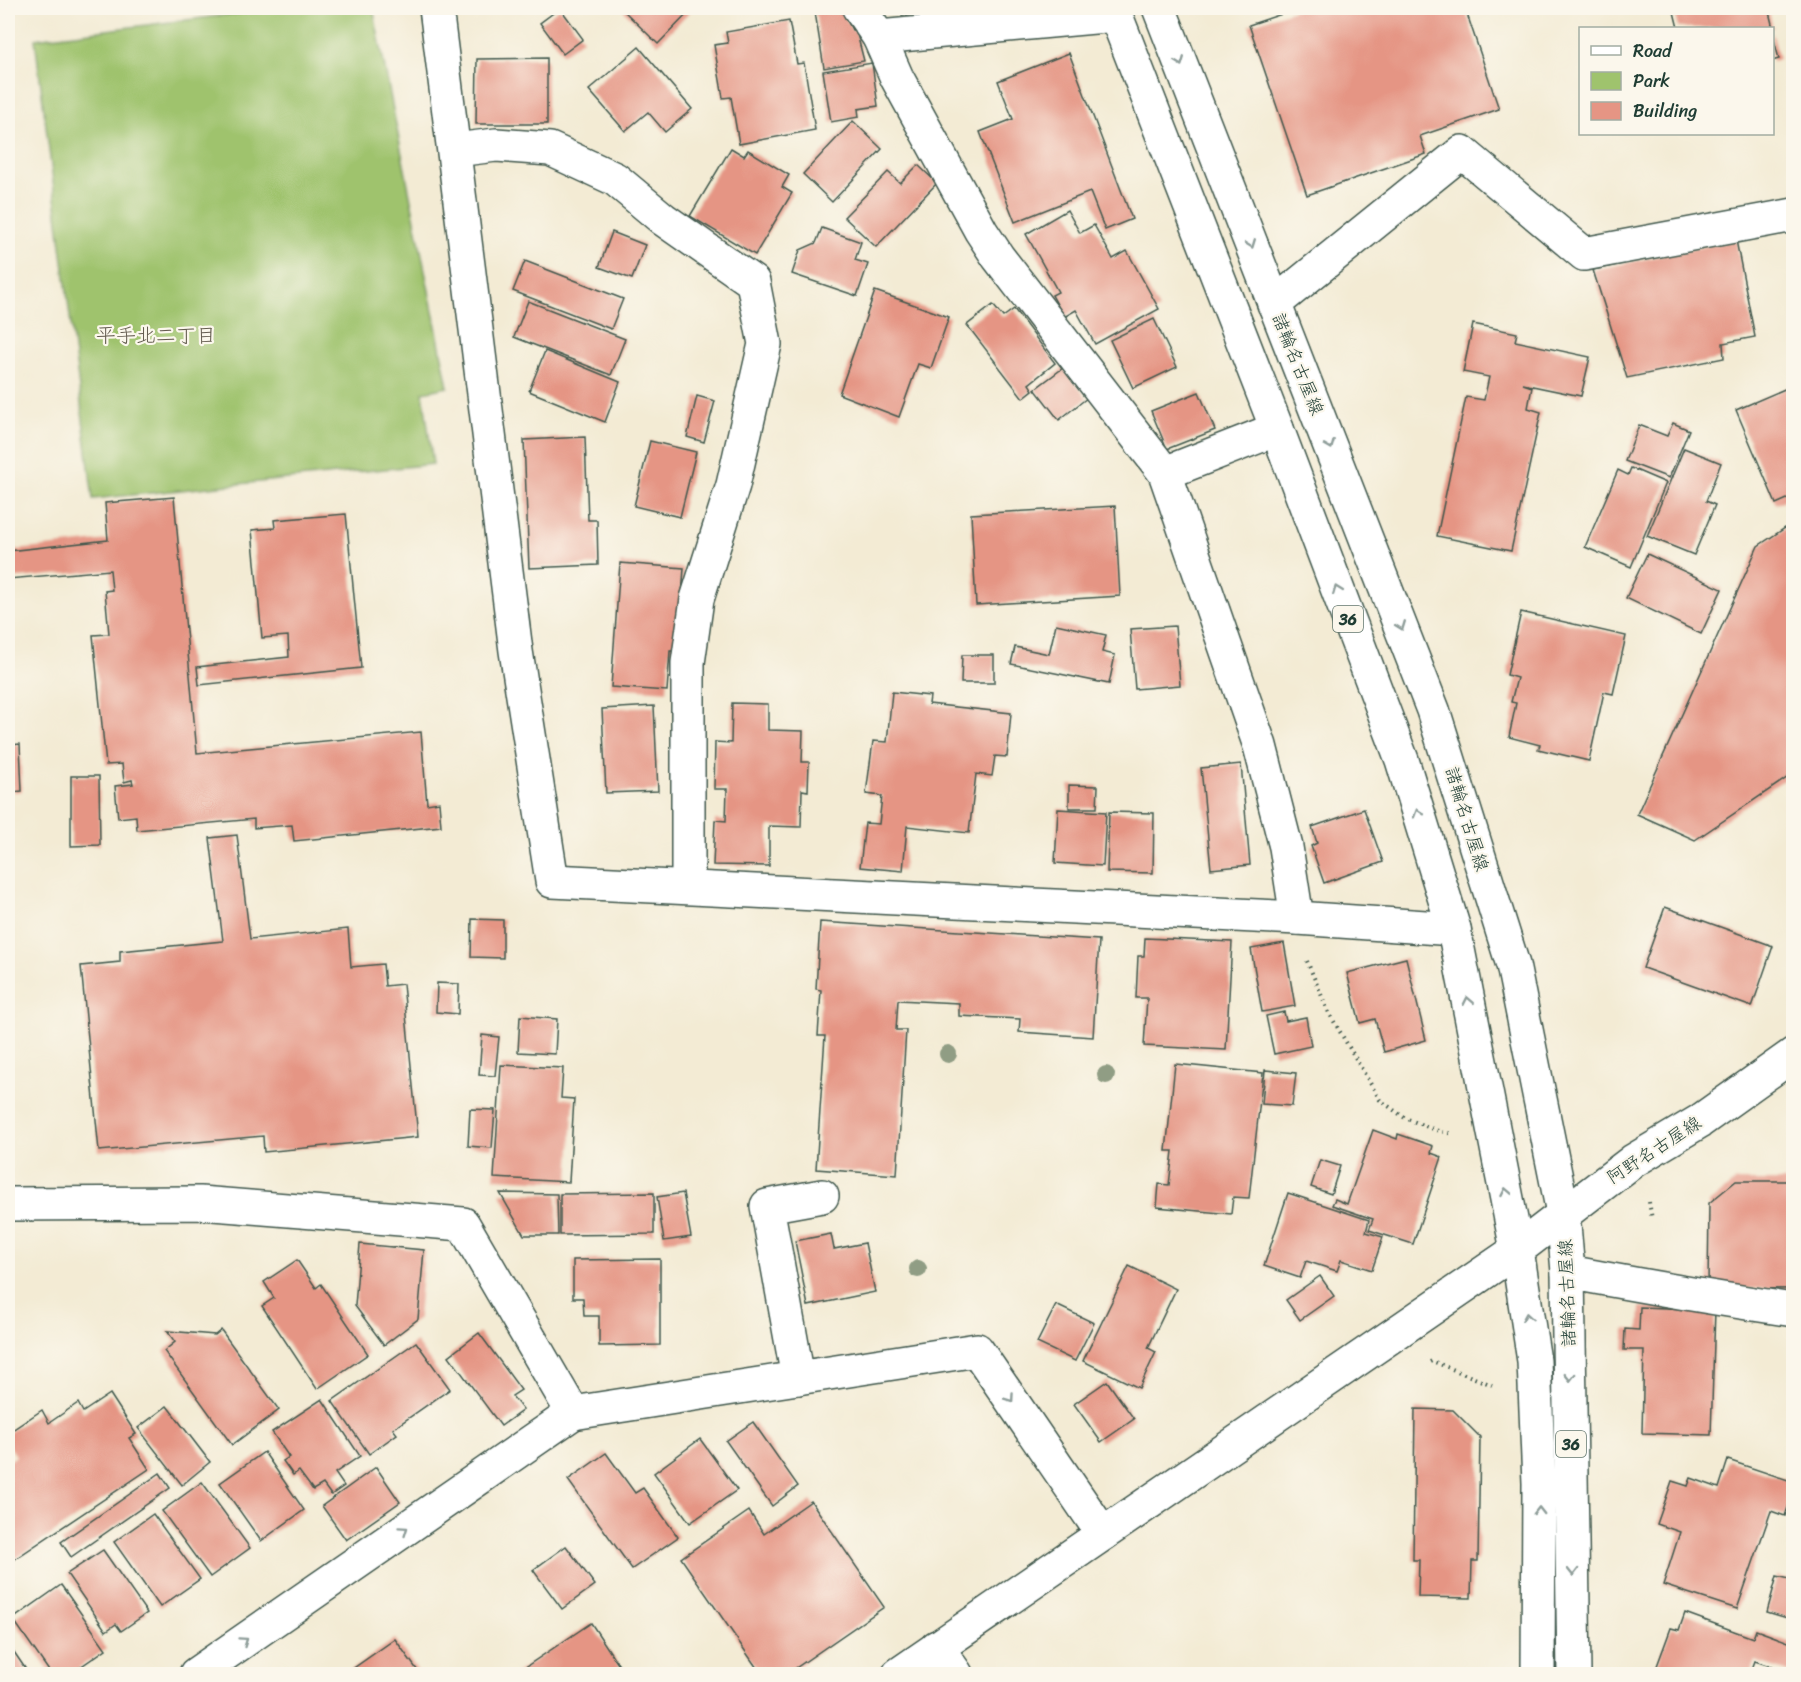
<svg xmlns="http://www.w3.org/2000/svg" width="1801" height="1682" font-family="Sriracha,'Klee One',sans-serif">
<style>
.green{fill:#9fc36d;stroke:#5f8050;stroke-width:1.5}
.building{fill:#e59584}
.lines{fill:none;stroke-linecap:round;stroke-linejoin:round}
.minor-casing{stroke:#3f574c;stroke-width:36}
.major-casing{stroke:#3f574c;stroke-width:36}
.path{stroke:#3f574c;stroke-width:4;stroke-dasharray:1.5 4.5;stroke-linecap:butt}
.minor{stroke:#fff;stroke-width:33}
.major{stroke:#fff;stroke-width:33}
.tree{fill:#909d84}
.oneway{stroke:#8f9e9a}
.labels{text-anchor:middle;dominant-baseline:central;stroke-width:4.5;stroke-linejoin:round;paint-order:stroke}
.shield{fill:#fbf7ec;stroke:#61756b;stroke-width:1.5}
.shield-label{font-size:16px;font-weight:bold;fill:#1f3d34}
.street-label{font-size:18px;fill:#1f3d34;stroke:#fbf7ec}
.neighbourhood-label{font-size:20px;fill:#645c50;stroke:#fbf7ec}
</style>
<rect width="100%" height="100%" fill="#fbf7ec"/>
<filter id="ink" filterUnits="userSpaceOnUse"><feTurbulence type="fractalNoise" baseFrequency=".0167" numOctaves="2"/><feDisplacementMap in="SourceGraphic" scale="12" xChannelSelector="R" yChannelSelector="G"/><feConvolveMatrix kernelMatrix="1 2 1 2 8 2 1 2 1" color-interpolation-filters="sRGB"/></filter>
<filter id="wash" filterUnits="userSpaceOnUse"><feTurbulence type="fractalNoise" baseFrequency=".008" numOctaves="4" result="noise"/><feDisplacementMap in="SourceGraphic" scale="24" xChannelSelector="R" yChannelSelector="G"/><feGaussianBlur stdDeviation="1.35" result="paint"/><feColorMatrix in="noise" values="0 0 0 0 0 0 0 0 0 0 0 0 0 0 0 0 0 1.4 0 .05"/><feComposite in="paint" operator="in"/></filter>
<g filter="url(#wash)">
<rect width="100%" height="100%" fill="#f3ebd4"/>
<path class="green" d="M 283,8 L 373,8 L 448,387 L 423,392 L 433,464 L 93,499 L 35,39 Z"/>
<g id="blocks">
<g class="building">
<path d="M 560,8 L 583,39 L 563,54 L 540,23 Z"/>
<path d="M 621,8 L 693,8 L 658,44 Z"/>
<path d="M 835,8 L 841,8 L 852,30 L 856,30 L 864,61 L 824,68 L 815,12 Z"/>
<path d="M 901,8 L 967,8 L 967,10 L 902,15 Z"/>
<path d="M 1300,8 L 1465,8 L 1499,109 L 1420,136 L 1426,154 L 1307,195 L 1249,25 Z"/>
<path d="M 1673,8 L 1768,8 L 1773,28 L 1678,28 Z"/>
<path d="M 789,21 L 797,64 L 804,63 L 815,130 L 739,144 L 731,97 L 723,98 L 714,45 L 728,43 L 726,32 Z"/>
<path d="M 1772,32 L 1779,59 L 1772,61 Z"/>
<path d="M 639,47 L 692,109 L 665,132 L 648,112 L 625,131 L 589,90 Z"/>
<path d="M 1069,53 L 1132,219 L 1105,230 L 1090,192 L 1015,222 L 980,132 L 1013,119 L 998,81 Z"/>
<path d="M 547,58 L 547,124 L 476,124 L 477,59 Z"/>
<path d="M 872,63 L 878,106 L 858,109 L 859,117 L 831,122 L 823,71 Z"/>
<path d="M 853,121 L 882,149 L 832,202 L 803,174 Z"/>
<path d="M 731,148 L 744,156 L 748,150 L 789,175 L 782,187 L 792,193 L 755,255 L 690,216 Z"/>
<path d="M 918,165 L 937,183 L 876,247 L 844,217 L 888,172 L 900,183 Z"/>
<path d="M 1067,210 L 1080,233 L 1094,225 L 1113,259 L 1127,251 L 1159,309 L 1095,344 L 1076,310 L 1064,317 L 1052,295 L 1058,292 L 1026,234 Z"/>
<path d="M 822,228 L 861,242 L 855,260 L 868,264 L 857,296 L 792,274 L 800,250 L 816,243 Z"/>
<path d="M 612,232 L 645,245 L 632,279 L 599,267 Z"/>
<path d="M 1736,240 L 1755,337 L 1723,343 L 1724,358 L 1627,378 L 1593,270 Z"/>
<path d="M 525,261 L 623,299 L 611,329 L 513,291 Z"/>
<path d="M 875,291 L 949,317 L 931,368 L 918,364 L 899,417 L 839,394 Z"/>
<path d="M 528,301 L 625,339 L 611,375 L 514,337 Z"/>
<path d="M 993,305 L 1003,317 L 1014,309 L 1055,363 L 1029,384 L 1033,390 L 1023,398 L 967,325 Z"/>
<path d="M 1154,319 L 1177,367 L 1133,388 L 1110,340 Z"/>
<path d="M 1473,324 L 1517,333 L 1515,341 L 1590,357 L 1581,396 L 1523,384 L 1532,387 L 1528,408 L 1541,412 L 1511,551 L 1437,536 L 1466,397 L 1484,400 L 1489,377 L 1463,372 Z"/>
<path d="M 545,351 L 620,382 L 605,422 L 529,391 Z"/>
<path d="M 1063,368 L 1087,398 L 1059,420 L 1035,389 Z"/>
<path d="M 1794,385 L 1794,496 L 1776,504 L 1736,410 Z"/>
<path d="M 1199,392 L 1215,430 L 1167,449 L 1151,411 Z"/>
<path d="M 697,396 L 715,401 L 704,442 L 687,437 Z"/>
<path d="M 1673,423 L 1689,430 L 1669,478 L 1625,461 L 1639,425 L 1667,436 Z"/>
<path d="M 585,437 L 588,520 L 597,520 L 598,565 L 529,568 L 524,440 Z"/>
<path d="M 650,441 L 696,452 L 680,517 L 634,506 Z"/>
<path d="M 1684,448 L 1721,463 L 1706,501 L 1715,505 L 1694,555 L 1647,536 Z"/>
<path d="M 1631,468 L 1666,483 L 1631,567 L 1585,547 L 1618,470 L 1628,475 Z"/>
<path d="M 174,497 L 197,753 L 421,732 L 427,804 L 439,802 L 441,826 L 294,841 L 292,825 L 254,828 L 254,819 L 137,830 L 136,816 L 118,818 L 115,786 L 133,784 L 132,780 L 124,782 L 122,764 L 106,765 L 93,635 L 109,634 L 105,591 L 112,590 L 110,570 L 8,579 L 8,551 L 108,540 L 105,503 Z"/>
<path d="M 1115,506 L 1120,596 L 976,605 L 971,514 Z"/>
<path d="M 346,514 L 361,668 L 199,685 L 197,667 L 289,657 L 288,636 L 262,638 L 252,530 L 275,528 L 274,520 Z"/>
<path d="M 1794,522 L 1794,773 L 1695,840 L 1637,814 L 1758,546 Z"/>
<path d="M 1647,554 L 1722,589 L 1701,634 L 1626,598 Z"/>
<path d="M 620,563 L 684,568 L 678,651 L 670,651 L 667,691 L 611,687 Z"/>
<path d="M 1521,612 L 1626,636 L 1613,694 L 1604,692 L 1589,761 L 1538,749 L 1540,745 L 1509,737 L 1516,703 L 1511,702 L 1517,678 L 1507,675 Z"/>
<path d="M 1056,624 L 1106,635 L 1102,652 L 1115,655 L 1109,684 L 1011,664 L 1015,647 L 1049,654 Z"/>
<path d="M 1175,626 L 1180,685 L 1135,689 L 1130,629 Z"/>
<path d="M 962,655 L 994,655 L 994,683 L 961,683 Z"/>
<path d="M 892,692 L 930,696 L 929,704 L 1011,713 L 1007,757 L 995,756 L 992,776 L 976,774 L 969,833 L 907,826 L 903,871 L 860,867 L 865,823 L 879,824 L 882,796 L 866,794 L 873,741 L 887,742 Z"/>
<path d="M 732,703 L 768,704 L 768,730 L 803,731 L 802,762 L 809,762 L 808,791 L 802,790 L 801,827 L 769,826 L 769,866 L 713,865 L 715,820 L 726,821 L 727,789 L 714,789 L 715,742 L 731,743 Z"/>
<path d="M 654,706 L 658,791 L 606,793 L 602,709 Z"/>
<path d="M 20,744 L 22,791 L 13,792 L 11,745 Z"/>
<path d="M 1241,764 L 1250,865 L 1211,869 L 1201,768 Z"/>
<path d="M 71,776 L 99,776 L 100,845 L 71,846 Z"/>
<path d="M 1069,785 L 1098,786 L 1097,808 L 1069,808 Z"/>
<path d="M 1058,809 L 1106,812 L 1103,866 L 1055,863 Z"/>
<path d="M 1364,809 L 1383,862 L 1324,883 L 1311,846 L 1317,843 L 1312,827 Z"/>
<path d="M 1109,812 L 1154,813 L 1153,873 L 1107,872 Z"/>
<path d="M 237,835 L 250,939 L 348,929 L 351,967 L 383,964 L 385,986 L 403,984 L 418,1137 L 264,1152 L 263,1136 L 99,1151 L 81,966 L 120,962 L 120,951 L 223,941 L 210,838 Z"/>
<path d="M 1665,907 L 1773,946 L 1752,1007 L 1643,968 Z"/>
<path d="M 472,919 L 503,920 L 503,958 L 471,957 Z"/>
<path d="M 820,922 L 1099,940 L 1093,1037 L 1019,1032 L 1020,1019 L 959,1016 L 959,1003 L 898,1000 L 896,1030 L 906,1030 L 897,1175 L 816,1169 L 825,1036 L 818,1036 L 821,990 L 816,989 Z"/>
<path d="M 1145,938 L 1232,942 L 1226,1050 L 1144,1046 L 1147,998 L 1136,998 L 1138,956 L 1144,956 Z"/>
<path d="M 1284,943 L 1295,1006 L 1262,1012 L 1251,949 Z"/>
<path d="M 1406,958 L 1426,1040 L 1384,1052 L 1375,1019 L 1360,1023 L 1347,973 Z"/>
<path d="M 437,983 L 459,984 L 458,1014 L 436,1012 Z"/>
<path d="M 1284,1012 L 1286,1021 L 1306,1017 L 1311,1046 L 1274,1054 L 1266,1016 Z"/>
<path d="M 520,1016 L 557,1019 L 555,1054 L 518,1052 Z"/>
<path d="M 482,1035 L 499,1037 L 495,1076 L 479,1075 Z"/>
<path d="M 1175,1064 L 1263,1073 L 1249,1198 L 1233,1197 L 1231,1214 L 1157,1207 L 1159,1184 L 1169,1185 L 1173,1151 L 1166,1151 Z"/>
<path d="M 501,1065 L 563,1068 L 561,1098 L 574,1099 L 569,1182 L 494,1178 Z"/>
<path d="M 1265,1070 L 1296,1073 L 1292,1106 L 1262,1104 Z"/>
<path d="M 470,1109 L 495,1110 L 492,1148 L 468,1146 Z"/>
<path d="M 1373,1130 L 1397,1139 L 1398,1134 L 1433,1146 L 1431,1153 L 1442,1157 L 1413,1244 L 1369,1230 L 1373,1219 L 1332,1205 L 1335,1199 L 1347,1204 Z"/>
<path d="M 1320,1160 L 1340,1166 L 1331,1194 L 1311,1187 Z"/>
<path d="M 1736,1181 L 1794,1181 L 1794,1289 L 1708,1288 L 1709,1203 Z"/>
<path d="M 500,1193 L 557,1194 L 558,1235 L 524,1235 Z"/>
<path d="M 654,1193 L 654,1234 L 560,1235 L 560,1194 Z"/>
<path d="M 683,1193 L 691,1237 L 664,1241 L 657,1197 Z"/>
<path d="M 1288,1193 L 1369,1220 L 1366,1232 L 1383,1237 L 1372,1270 L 1341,1260 L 1337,1271 L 1306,1261 L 1300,1278 L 1264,1266 Z"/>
<path d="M 831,1234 L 834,1249 L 865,1243 L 875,1292 L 808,1306 L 795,1241 Z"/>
<path d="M 360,1244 L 424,1250 L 418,1319 L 384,1345 L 355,1306 Z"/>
<path d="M 660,1259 L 660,1345 L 599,1346 L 599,1316 L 584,1316 L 583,1298 L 573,1298 L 573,1260 Z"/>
<path d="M 297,1260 L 316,1288 L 321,1284 L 368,1354 L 317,1389 L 262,1306 L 274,1298 L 264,1282 Z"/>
<path d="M 1129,1266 L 1176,1289 L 1148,1348 L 1156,1352 L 1139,1388 L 1083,1361 Z"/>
<path d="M 1320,1276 L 1334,1296 L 1300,1320 L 1286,1300 Z"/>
<path d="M 1056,1305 L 1094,1323 L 1075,1361 L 1037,1343 Z"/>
<path d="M 1640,1307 L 1715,1310 L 1711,1435 L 1642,1433 L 1644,1350 L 1624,1350 L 1625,1329 L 1639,1330 Z"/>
<path d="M 221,1330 L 279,1410 L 232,1445 L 164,1351 L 175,1342 L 167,1331 L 215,1335 Z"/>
<path d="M 479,1333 L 521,1390 L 512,1396 L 523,1410 L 501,1426 L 449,1356 Z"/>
<path d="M 416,1342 L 450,1389 L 393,1429 L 397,1434 L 369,1454 L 332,1401 Z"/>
<path d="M 1107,1381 L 1134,1419 L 1101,1442 L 1074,1404 Z"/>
<path d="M 110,1394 L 136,1434 L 129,1438 L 149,1469 L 12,1561 L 8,1554 L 8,1462 L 16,1456 L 8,1444 L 8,1433 L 42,1410 L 49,1423 L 78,1403 L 83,1412 Z"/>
<path d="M 322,1399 L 360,1456 L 335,1473 L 344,1486 L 331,1495 L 323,1484 L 313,1490 L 299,1471 L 293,1475 L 283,1461 L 289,1457 L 272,1432 Z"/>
<path d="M 167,1406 L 210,1462 L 182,1485 L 138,1428 Z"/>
<path d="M 1415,1409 L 1453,1410 L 1480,1437 L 1478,1561 L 1472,1561 L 1471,1598 L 1418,1597 L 1419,1560 L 1413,1560 Z"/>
<path d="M 753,1422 L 798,1486 L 772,1506 L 726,1441 Z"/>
<path d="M 700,1439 L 737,1490 L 690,1523 L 654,1473 Z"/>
<path d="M 264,1452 L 304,1510 L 261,1541 L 220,1483 Z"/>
<path d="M 606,1453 L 635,1493 L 643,1488 L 678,1537 L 632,1569 L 568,1480 Z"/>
<path d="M 1728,1460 L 1794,1482 L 1794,1490 L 1785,1516 L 1771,1511 L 1737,1609 L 1663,1585 L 1680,1532 L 1657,1524 L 1672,1481 L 1688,1486 L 1691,1478 L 1719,1488 Z"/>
<path d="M 376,1467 L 400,1502 L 346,1540 L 322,1506 Z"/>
<path d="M 160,1473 L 170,1488 L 71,1557 L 61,1542 Z"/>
<path d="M 202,1482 L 250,1548 L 210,1577 L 162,1511 Z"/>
<path d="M 811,1501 L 884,1607 L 787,1674 L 761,1674 L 681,1558 L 749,1511 L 764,1534 Z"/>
<path d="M 153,1514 L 200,1579 L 160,1607 L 114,1542 Z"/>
<path d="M 566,1546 L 595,1585 L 562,1609 L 533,1570 Z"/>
<path d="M 103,1550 L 147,1613 L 121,1631 L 116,1624 L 106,1631 L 67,1574 Z"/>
<path d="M 1777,1576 L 1794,1580 L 1794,1620 L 1767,1612 Z"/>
<path d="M 61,1585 L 106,1649 L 70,1674 L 51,1674 L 13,1619 Z"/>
<path d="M 1685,1613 L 1753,1638 L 1756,1630 L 1794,1644 L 1794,1674 L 1755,1661 L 1750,1674 L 1654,1674 L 1671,1628 L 1679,1630 Z"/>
<path d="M 591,1623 L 620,1667 L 610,1674 L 515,1674 Z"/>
<path d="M 395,1639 L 420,1674 L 354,1674 L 351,1670 Z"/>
<path d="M 12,1649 L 29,1674 L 8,1674 L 8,1651 Z"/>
</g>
</g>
</g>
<g filter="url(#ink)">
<use href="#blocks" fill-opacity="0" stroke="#3f574c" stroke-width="1.5"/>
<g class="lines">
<g class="minor-casing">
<g id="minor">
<path d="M 436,8 L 516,651 L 552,881 L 1297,918 L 1454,929"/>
<path d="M 859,8 L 879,37 L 897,78 L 981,231 L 998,257 L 1165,473 L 1260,746 L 1286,847 L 1297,918"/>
<path d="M 879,37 L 1116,15"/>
<path d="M 455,150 L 496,145 L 550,149 L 615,179 L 663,219 L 753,282 L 765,344 L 733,485 L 697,599 L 688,663 L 688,887"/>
<path d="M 1274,304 L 1462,152 L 1584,254 L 1794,215"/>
<path d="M 1165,473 L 1277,429"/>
<path d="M 8,1204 L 200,1203 L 463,1224 L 573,1413 L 977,1350 L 1103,1534"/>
<path d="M 1568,1272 C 1643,1286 1718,1299 1794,1310"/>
<path d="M 798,1378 L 767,1206 L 822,1196"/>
<path d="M 937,1647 L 956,1674"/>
<path d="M 196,1674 L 573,1413"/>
<path d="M 899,1674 L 1517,1250"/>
</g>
</g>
<g class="major-casing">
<g id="major">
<path d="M 1113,8 L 1277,429 L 1402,760 L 1454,929 L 1517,1250 L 1534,1361 L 1539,1483 L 1538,1674"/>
<path d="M 1159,8 L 1433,710 L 1513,965 L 1563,1213 L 1568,1272 L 1574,1674"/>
<path d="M 1517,1250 L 1633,1161 L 1700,1121 L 1794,1054"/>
</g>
</g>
<g class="path">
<path d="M 1307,961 L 1329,1013 L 1380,1100 L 1405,1118 L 1438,1131 L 1453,1134"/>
<path d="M 1649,1202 L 1652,1219"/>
<path d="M 1430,1362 L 1432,1361 L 1492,1385"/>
</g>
<use href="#minor" class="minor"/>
<use href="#major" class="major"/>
</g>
<g class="tree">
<circle cx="948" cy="1054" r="9"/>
<circle cx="1106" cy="1075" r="9"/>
<circle cx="918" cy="1269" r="9"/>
</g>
<defs><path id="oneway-chevron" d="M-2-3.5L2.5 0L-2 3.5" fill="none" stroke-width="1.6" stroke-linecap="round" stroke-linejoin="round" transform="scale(1.5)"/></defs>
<g class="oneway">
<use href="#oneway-chevron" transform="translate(1180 62) rotate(69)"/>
<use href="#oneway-chevron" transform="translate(1251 244) rotate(69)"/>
<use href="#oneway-chevron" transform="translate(1330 445) rotate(68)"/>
<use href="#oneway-chevron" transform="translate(1337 590) rotate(-111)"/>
<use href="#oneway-chevron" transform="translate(1401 626) rotate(69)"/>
<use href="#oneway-chevron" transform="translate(1418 813) rotate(-107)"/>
<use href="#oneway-chevron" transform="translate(1468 1001) rotate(-101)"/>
<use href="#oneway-chevron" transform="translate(1506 1192) rotate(-101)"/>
<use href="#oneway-chevron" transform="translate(1527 1317) rotate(-99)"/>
<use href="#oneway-chevron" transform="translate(1570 1377) rotate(89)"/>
<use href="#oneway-chevron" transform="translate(1010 1398) rotate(55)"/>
<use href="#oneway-chevron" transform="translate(1539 1511) rotate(-90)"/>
<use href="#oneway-chevron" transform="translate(404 1530) rotate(-35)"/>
<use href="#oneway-chevron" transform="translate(1573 1572) rotate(89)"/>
<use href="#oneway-chevron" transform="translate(244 1641) rotate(-35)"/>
</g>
</g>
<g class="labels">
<g class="shield">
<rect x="1333" y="606" width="30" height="26" rx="4.5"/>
<rect x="1556" y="1431" width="30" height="26" rx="4.5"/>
</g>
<g class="shield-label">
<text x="1348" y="619">36</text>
<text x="1571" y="1444">36</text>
</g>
<g class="street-label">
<text transform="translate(1298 364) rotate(68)">諸輪名古屋線</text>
<text transform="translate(1467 819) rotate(73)">諸輪名古屋線</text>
<text transform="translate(1654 1150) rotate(-33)">阿野名古屋線</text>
<text transform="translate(1567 1293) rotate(-92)">諸輪名古屋線</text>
</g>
<g class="neighbourhood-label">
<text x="156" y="335">平手北二丁目</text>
</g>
</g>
<rect width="1801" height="1682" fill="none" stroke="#fbf7ec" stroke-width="30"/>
<rect x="1579" y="27" width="195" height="108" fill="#fbf7ec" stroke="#a3ada2" stroke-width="1.5"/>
<rect x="1591" y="46" width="30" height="9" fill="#ffffff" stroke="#a3ada2" stroke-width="1.5"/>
<text x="1633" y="57" font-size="18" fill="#1f3d34">Road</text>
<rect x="1591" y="72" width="30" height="18" fill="#9fc36d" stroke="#a3ada2" stroke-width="1.5"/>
<text x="1633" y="87" font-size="18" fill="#1f3d34">Park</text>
<rect x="1591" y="102" width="30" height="18" fill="#e59584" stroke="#a3ada2" stroke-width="1.5"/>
<text x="1633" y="117" font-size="18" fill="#1f3d34">Building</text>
</svg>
